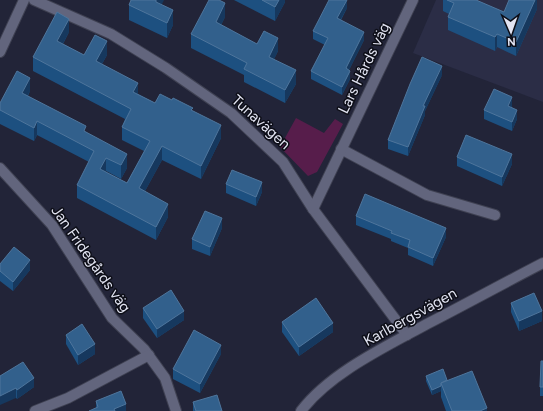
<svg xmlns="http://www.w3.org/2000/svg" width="543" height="411" font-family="Figtree,sans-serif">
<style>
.built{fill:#2b2d46}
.green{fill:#571d4b}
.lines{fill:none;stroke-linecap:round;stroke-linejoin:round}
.minor-casing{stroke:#3f4152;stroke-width:12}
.tertiary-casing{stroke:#3f4152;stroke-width:12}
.minor{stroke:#62657d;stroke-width:10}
.tertiary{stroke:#62657d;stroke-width:10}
.wall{fill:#1d5080}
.shaded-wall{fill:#16385e}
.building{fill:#32608c;stroke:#4e759c}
.labels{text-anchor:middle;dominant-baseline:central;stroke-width:3;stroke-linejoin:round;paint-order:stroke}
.street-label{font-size:15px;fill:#e2e4f2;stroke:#0d0e17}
</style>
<rect width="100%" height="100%" fill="#222438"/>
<path class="built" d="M 436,0 L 543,0 L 543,102 L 413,53 Z"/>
<path class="green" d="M 296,118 L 324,133 L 335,119 L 343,124 L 317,172 L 308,176 L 280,147 Z"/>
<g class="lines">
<g class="minor-casing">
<g id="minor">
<path d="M 34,0 L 111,34 L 166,68 L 231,113 L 283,162 L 313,209 L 407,335"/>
<path d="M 0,52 L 24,0"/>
<path d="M 341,149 L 427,195 L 495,215"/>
<path d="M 0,168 L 52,225 L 112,318 L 144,349 L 165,378 L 176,411"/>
<path d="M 313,209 L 413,0"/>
<path d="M 35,411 L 68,398 L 149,355"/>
</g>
</g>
<g class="tertiary-casing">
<path id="tertiary" d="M 301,411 C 330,373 385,347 427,324 C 466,304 504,283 543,263"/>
</g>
<use href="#minor" class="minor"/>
<use href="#tertiary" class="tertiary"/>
</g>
<g class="wall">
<path d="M 234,0 L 285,0 L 285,2 L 275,21 Z"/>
<path d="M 443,0 L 476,0 L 504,12 L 537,0 L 537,9 L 516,56 L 497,47 L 495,51 L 448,30 L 448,17 L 449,14 L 443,11 Z"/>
<path d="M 161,4 L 173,25 L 167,38 L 129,20 L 129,5 Z"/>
<path d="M 347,8 L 341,20 L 364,40 L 349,70 L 350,79 L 342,95 L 311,79 L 311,71 L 325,45 L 313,39 L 313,31 Z"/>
<path d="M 225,17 L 221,25 L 257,44 L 278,51 L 274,59 L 296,84 L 285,103 L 244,82 L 244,75 L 191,48 L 191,34 Z"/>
<path d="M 69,32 L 63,44 L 84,55 L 107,55 L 102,64 L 138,94 L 155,103 L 193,111 L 221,138 L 201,179 L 162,160 L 145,191 L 168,217 L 156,240 L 77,198 L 77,185 L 89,162 L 37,135 L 34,141 L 0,124 L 0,103 L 30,91 L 28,96 L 86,132 L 127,168 L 121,179 L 106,171 L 106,172 L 127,183 L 144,151 L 122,140 L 122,127 L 125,119 L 33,71 L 33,57 Z"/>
<path d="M 442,75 L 425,111 L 425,115 L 408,156 L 388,149 L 388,140 Z"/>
<path d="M 512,106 L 512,107 L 517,119 L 512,131 L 484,119 L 484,110 Z"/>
<path d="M 457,157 L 512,164 L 502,186 L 457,166 Z"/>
<path d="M 226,184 L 262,192 L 256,206 L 226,193 Z"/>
<path d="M 356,216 L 446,237 L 433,266 L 408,255 L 408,248 L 391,241 L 391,239 L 356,225 Z"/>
<path d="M 222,228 L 210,256 L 192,249 L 192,239 Z"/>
<path d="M 0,264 L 30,270 L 13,291 L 0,281 Z"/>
<path d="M 511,303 L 542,321 L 519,331 L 511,312 Z"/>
<path d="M 143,308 L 184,320 L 157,338 L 143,318 Z"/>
<path d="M 282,322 L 333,332 L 299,356 L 282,332 Z"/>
<path d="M 66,335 L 95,354 L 78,365 L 66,344 Z"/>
<path d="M 221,354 L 200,393 L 173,379 L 173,369 Z"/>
<path d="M 543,361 L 543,396 L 540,396 L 540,387 Z"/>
<path d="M 0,376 L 34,387 L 17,399 Z"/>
<path d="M 426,376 L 447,380 L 487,411 L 446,411 L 441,397 L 441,391 L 432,395 L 426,381 Z"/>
<path d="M 96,401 L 126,411 L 96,408 Z"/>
<path d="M 193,402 L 222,411 L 193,411 Z"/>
</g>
<g class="shaded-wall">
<path d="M 156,0 L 164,0 L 156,16 Z"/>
<path d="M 279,0 L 285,0 L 285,2 L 275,21 L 275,7 Z"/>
<path d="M 347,0 L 347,8 L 337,26 L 337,18 Z"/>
<path d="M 535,0 L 537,0 L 537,9 L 516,56 L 516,42 Z"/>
<path d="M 225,3 L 225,17 L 216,35 L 216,22 Z"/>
<path d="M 173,10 L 173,25 L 167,38 L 167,23 Z"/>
<path d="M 69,19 L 69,32 L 57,55 L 57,41 Z"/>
<path d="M 364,32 L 364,40 L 346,76 L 346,68 Z"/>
<path d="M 497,34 L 497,47 L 495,51 L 495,37 Z"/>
<path d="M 278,38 L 278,51 L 269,70 L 269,57 Z"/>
<path d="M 107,41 L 107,55 L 96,74 L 96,61 Z"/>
<path d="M 442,66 L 442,75 L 425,111 L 425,115 L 408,156 L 408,147 L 423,106 Z"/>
<path d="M 296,70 L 296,84 L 285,103 L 285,90 Z"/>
<path d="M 350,71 L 350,79 L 342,95 L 342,87 Z"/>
<path d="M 30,78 L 30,91 L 22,106 L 22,93 Z"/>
<path d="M 138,83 L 138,96 L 133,92 Z"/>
<path d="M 512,97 L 512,106 L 508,115 L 508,106 Z"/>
<path d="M 517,110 L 517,119 L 512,131 L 512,122 Z"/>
<path d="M 37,121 L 37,135 L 34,141 L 34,128 Z"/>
<path d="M 221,125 L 221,138 L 201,179 L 201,166 Z"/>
<path d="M 162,146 L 162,160 L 139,202 L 139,188 Z"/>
<path d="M 127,154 L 127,168 L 121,179 L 121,165 Z"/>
<path d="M 512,154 L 512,164 L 502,186 L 502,177 Z"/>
<path d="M 106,158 L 106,171 L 100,182 L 100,169 Z"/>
<path d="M 262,182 L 262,192 L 256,206 L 256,197 Z"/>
<path d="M 168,204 L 168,217 L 156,240 L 156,227 Z"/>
<path d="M 222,218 L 222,228 L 210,256 L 210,247 Z"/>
<path d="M 446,228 L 446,237 L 433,266 L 433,258 Z"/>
<path d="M 30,260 L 30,270 L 13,291 L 13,282 Z"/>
<path d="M 184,311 L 184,320 L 157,338 L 157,329 Z"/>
<path d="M 542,311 L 542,321 L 519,331 L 519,321 Z"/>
<path d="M 333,323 L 333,332 L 299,356 L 299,347 Z"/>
<path d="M 95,344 L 95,354 L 78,365 L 78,355 Z"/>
<path d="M 221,345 L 221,354 L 200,393 L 200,384 Z"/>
<path d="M 34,378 L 34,387 L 17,399 L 17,390 Z"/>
<path d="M 441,386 L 441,391 L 432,395 L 432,390 Z"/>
<path d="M 16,388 L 16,398 L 0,405 L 0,396 Z"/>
<path d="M 126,404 L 126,411 L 114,411 L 114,409 Z"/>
<path d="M 487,408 L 487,411 L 480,411 Z"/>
</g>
<g class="building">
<path d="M 131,0 L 156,0 L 156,2 L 173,10 L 167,23 L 129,5 Z"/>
<path d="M 209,0 L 219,0 L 225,3 L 216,22 L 257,44 L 264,31 L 278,38 L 269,57 L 296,70 L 285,90 L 244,69 L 247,63 L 191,34 Z"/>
<path d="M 262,0 L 279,0 L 275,7 Z"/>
<path d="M 329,0 L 347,0 L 337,18 L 364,32 L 346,68 L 350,71 L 342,87 L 311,71 L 328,38 L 313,31 Z"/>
<path d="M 447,0 L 476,0 L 504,12 L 509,0 L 535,0 L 516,42 L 497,34 L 495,37 L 448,17 L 454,3 Z"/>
<path d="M 57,12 L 69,19 L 57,41 L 84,55 L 95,35 L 107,41 L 96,61 L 138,83 L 133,92 L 155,103 L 160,94 L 172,100 L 173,98 L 193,108 L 191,110 L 221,125 L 201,166 L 162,146 L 139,188 L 168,204 L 156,227 L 77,185 L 94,151 L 37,121 L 34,128 L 0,110 L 0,103 L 17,71 L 30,78 L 22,93 L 86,126 L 84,131 L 127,154 L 121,165 L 106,158 L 100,169 L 127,183 L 150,141 L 122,127 L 131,109 L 33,57 Z"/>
<path d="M 422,57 L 442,66 L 423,106 L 425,106 L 408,147 L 388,140 L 410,84 Z"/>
<path d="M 494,89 L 512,97 L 508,106 L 517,110 L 512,122 L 484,110 Z"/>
<path d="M 466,135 L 512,154 L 502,177 L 457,157 Z"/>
<path d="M 232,170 L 262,182 L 256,197 L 226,184 Z"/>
<path d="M 365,194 L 446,228 L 433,258 L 408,247 L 410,240 L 391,233 L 392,231 L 356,216 Z"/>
<path d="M 205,211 L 222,218 L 210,247 L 192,239 Z"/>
<path d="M 14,247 L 30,260 L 13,282 L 0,271 L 0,264 Z"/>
<path d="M 171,290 L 184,311 L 157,329 L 143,308 Z"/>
<path d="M 534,293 L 542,311 L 519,321 L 511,303 Z"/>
<path d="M 316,298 L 333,323 L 299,347 L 282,322 Z"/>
<path d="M 82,324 L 95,344 L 78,355 L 66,335 Z"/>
<path d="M 194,330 L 221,345 L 200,384 L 173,369 Z"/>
<path d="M 541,361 L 543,361 L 543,387 L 540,387 Z"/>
<path d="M 23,362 L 34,378 L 17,390 L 16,388 L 0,396 L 0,376 Z"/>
<path d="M 443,369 L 447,380 L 441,383 L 441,386 L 432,390 L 426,376 Z"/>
<path d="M 472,371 L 487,408 L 480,411 L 452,411 L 441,383 Z"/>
<path d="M 121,391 L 126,404 L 114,409 L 115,411 L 89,411 L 98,407 L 96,401 Z"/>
<path d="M 217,395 L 222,411 L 196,411 L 193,402 Z"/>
</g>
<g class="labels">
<g class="street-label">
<text transform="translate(364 68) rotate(-64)">Lars Hårds väg</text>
<text transform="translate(261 122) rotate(42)">Tunavägen</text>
<text transform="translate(91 259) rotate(55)">Jan Fridegårds väg</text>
<text transform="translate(410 317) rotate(-29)">Karlbergsvägen</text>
</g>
</g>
<g transform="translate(511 32) rotate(178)" stroke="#0d0e17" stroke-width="3" paint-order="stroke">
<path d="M0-3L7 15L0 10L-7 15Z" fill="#e2e4f2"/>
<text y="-6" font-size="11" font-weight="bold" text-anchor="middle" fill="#e2e4f2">N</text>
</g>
</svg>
